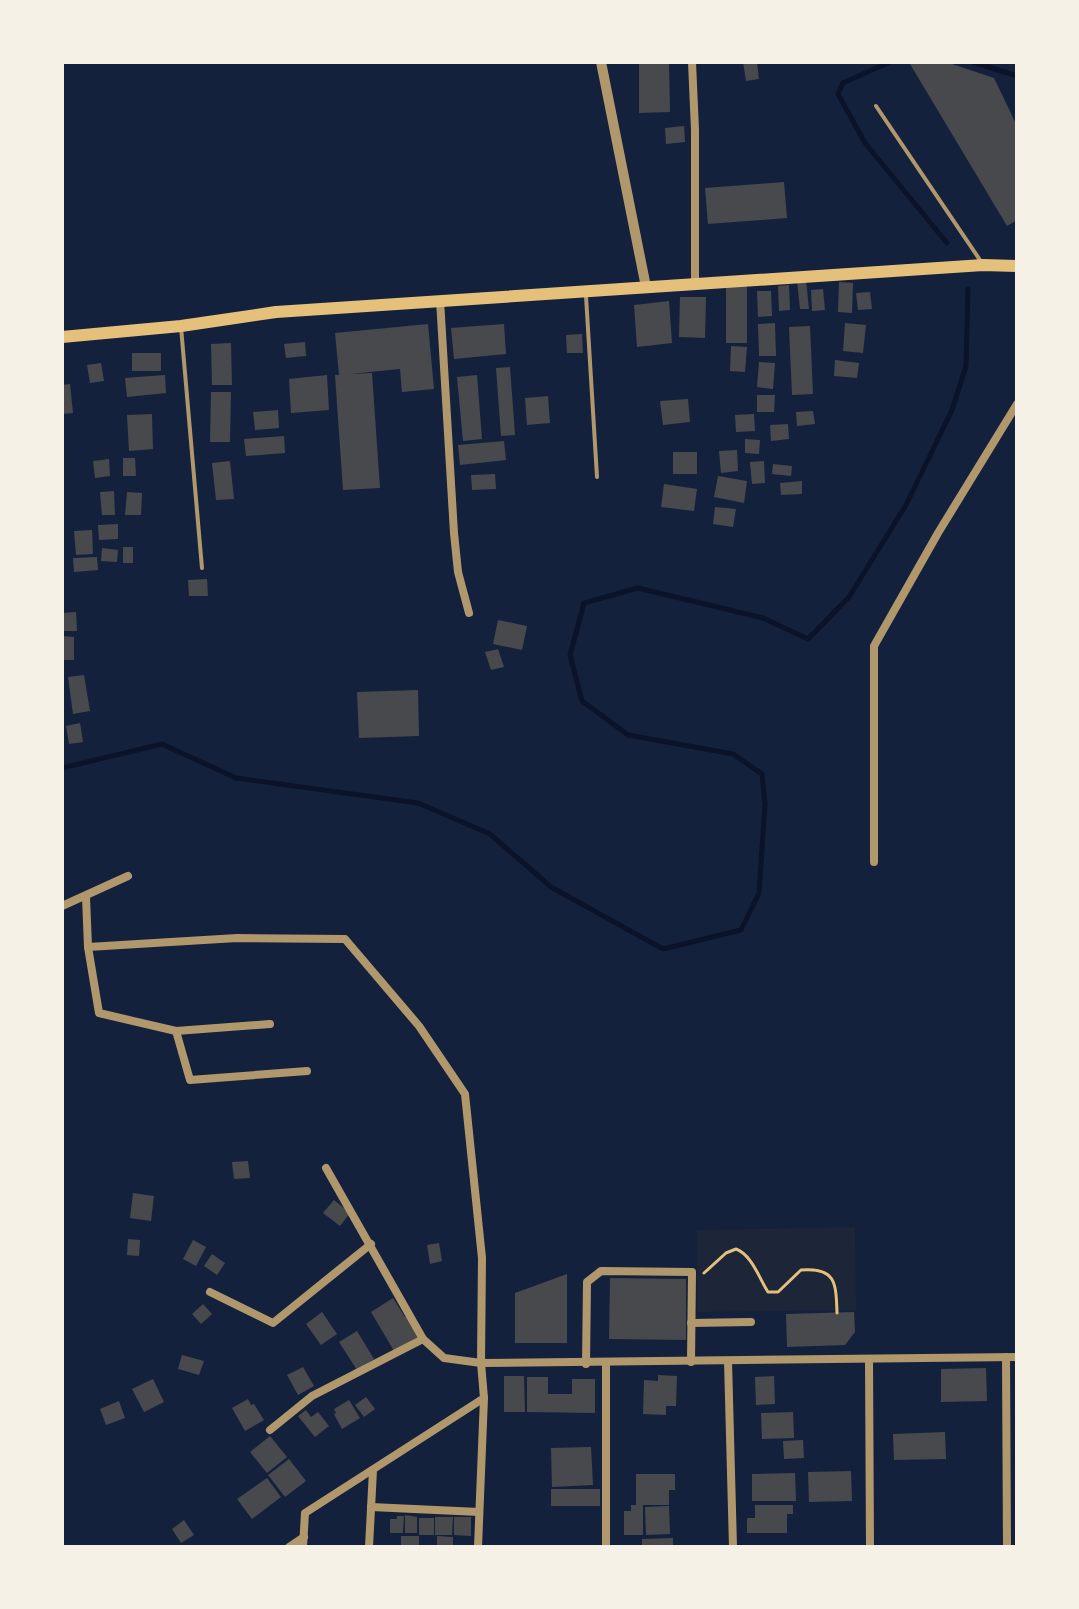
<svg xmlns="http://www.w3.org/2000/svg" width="1079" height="1609" font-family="Manrope,sans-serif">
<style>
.green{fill:#1d2539}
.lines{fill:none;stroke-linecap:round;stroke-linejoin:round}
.stream{stroke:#0b132b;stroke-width:5}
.building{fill:#48494c}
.path{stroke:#e5c07b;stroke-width:3}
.service{stroke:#b1986c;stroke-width:4}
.minor{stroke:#b1986c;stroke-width:8}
.tertiary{stroke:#b1986c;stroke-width:10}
.primary{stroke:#e5c07b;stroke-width:12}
</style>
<rect width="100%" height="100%" fill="#14213d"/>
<path class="green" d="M 855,1227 L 856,1310 L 698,1312 L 697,1230 Z"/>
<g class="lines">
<g class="stream">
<path d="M 890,62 L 843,83 L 838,94 L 865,143 L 947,243"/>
<path d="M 973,62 L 1017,76"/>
<path d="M 62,768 L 162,744 L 236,778 L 418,803 L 490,834 L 551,887 L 663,949 L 741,930 L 759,893 L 765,804 L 762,774 L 733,754 L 628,735 L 582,701 L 570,655 L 584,603 L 638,588 L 763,618 L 808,639 L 849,597 L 906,505 L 952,410 L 966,366 L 968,289"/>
</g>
</g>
<g class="building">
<path d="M 743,62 L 757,62 L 759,79 L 746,81 Z"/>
<path d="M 949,63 L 994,78 L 1017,126 L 1017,220 L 1007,226 L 910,64 Z"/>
<path d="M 639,64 L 669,64 L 670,112 L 639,113 Z"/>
<path d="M 684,126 L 685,142 L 666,144 L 665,128 Z"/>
<path d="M 784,182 L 787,218 L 708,224 L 705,188 Z"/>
<path d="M 806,280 L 809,309 L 800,309 L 797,281 Z"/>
<path d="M 839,282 L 853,283 L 852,313 L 838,312 Z"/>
<path d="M 789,285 L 790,310 L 779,311 L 778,286 Z"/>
<rect x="726" y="287" width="21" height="56"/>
<path d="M 823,289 L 825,310 L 812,311 L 811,290 Z"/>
<path d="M 757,291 L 771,291 L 772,316 L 758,317 Z"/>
<path d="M 870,292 L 872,309 L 858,310 L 856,293 Z"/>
<path d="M 680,297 L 706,297 L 705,338 L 679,337 Z"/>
<path d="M 669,301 L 672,343 L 637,347 L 634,305 Z"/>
<path d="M 775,323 L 776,356 L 759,356 L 758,324 Z"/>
<path d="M 845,323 L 866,325 L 863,353 L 843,351 Z"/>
<path d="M 428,324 L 434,389 L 402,392 L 400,369 L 350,374 L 372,373 L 380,488 L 343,490 L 335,375 L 339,375 L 335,333 Z"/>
<path d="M 504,324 L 506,354 L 454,359 L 451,328 Z"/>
<path d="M 810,326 L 813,394 L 792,395 L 789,327 Z"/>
<path d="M 582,334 L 583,353 L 567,353 L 566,335 Z"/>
<path d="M 305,342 L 306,356 L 286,358 L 284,344 Z"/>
<path d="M 231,343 L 232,385 L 212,385 L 211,344 Z"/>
<path d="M 731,346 L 747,347 L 745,372 L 730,371 Z"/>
<rect x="132" y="353" width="29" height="18"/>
<path d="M 835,360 L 859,363 L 857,378 L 834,376 Z"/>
<path d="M 759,362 L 775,363 L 773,389 L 757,387 Z"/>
<path d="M 101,363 L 104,381 L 90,383 L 87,365 Z"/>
<path d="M 510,367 L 515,435 L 501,436 L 496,368 Z"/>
<path d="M 165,375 L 166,393 L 127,397 L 125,378 Z"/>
<path d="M 327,375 L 329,410 L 291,413 L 289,379 Z"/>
<path d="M 477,375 L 482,439 L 463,441 L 457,377 Z"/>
<path d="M 70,384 L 73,413 L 62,414 L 62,385 Z"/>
<path d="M 211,392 L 231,392 L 230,442 L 210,442 Z"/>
<path d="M 757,395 L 775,395 L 774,412 L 757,412 Z"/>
<path d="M 548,396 L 550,423 L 527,425 L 525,398 Z"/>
<path d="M 688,399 L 690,422 L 663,425 L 660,401 Z"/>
<path d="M 278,410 L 279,428 L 255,430 L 253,412 Z"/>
<path d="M 813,411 L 815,424 L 797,426 L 796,412 Z"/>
<path d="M 152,414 L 153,449 L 129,451 L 127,415 Z"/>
<path d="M 754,414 L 755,431 L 736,432 L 735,415 Z"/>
<path d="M 788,424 L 789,439 L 771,441 L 770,425 Z"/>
<path d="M 284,436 L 285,453 L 246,456 L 244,439 Z"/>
<path d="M 745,439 L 760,440 L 759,454 L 745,453 Z"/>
<path d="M 504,441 L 506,460 L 460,465 L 458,445 Z"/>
<path d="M 737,450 L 738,471 L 721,473 L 719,451 Z"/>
<rect x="673" y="452" width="24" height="22"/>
<path d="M 123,458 L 135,458 L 136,476 L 123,476 Z"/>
<path d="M 109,459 L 110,476 L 95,478 L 93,461 Z"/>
<path d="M 230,461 L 234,499 L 216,500 L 212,463 Z"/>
<path d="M 764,461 L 765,483 L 752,484 L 750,462 Z"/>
<path d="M 773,464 L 792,466 L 791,476 L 772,474 Z"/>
<path d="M 495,474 L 496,489 L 472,490 L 471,475 Z"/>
<path d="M 718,476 L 747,481 L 744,503 L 714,497 Z"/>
<path d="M 802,481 L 802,494 L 781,495 L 780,483 Z"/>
<path d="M 664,484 L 697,489 L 694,511 L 661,507 Z"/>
<path d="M 114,491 L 115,515 L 102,515 L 100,492 Z"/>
<path d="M 127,492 L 142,493 L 141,515 L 125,515 Z"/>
<path d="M 715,507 L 736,509 L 733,527 L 713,524 Z"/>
<path d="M 118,524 L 118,539 L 99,540 L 98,525 Z"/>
<path d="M 92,530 L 93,554 L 76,555 L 74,531 Z"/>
<rect x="123" y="547" width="10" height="16"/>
<path d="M 102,548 L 118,550 L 117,562 L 101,561 Z"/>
<path d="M 97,557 L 98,570 L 74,572 L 73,558 Z"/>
<path d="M 207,579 L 208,596 L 189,596 L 188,580 Z"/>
<path d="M 76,612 L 77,631 L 62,631 L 62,613 Z"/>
<path d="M 498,620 L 527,626 L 522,650 L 493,644 Z"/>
<path d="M 62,636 L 74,637 L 74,660 L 62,660 Z"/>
<path d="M 498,649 L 504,667 L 491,670 L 485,652 Z"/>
<path d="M 84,675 L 90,711 L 73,714 L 68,677 Z"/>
<path d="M 418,690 L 419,736 L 359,738 L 357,692 Z"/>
<path d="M 80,723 L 83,742 L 69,744 L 66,726 Z"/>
<path d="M 248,1161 L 250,1178 L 234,1179 L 232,1162 Z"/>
<path d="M 133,1193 L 154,1196 L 151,1221 L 130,1218 Z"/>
<path d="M 334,1200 L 350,1213 L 340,1226 L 323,1213 Z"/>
<path d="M 128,1239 L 140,1240 L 139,1256 L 127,1255 Z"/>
<path d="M 193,1240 L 206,1247 L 196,1266 L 183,1259 Z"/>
<path d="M 439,1243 L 442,1261 L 430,1264 L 427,1245 Z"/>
<path d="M 212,1254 L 225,1263 L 217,1275 L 204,1266 Z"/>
<path d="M 567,1274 L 567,1343 L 515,1343 L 515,1293 Z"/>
<path d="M 610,1278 L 686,1279 L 686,1340 L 609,1339 Z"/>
<path d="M 393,1298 L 405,1317 L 408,1315 L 420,1336 L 394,1351 L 371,1312 Z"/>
<path d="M 203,1304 L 212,1314 L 201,1324 L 192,1314 Z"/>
<path d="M 322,1312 L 337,1334 L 321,1345 L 306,1324 Z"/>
<path d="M 854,1312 L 855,1332 L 845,1345 L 787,1347 L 786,1314 Z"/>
<path d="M 357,1331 L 374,1359 L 357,1370 L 339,1342 Z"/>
<path d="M 182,1355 L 204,1361 L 199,1375 L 178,1369 Z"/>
<path d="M 303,1367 L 314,1386 L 298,1395 L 287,1375 Z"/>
<path d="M 986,1368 L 987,1401 L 941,1402 L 941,1369 Z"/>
<path d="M 658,1375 L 677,1376 L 676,1406 L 666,1406 L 666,1415 L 643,1414 L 644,1380 L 658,1381 Z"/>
<path d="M 504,1376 L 524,1376 L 525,1412 L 504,1412 Z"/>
<path d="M 774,1376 L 775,1404 L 756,1405 L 755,1377 Z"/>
<path d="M 527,1377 L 548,1377 L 548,1394 L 572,1394 L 572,1379 L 595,1379 L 595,1413 L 527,1412 Z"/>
<path d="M 153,1379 L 164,1402 L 144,1412 L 132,1389 Z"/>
<path d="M 366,1397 L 375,1409 L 364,1417 L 355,1405 Z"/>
<path d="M 248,1399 L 251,1405 L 254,1404 L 264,1420 L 245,1431 L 232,1408 Z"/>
<path d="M 349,1400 L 360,1418 L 342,1429 L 334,1414 L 336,1413 L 334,1409 Z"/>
<path d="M 119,1401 L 125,1418 L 106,1425 L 100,1409 Z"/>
<path d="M 306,1410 L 311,1417 L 318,1412 L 329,1426 L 315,1437 L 298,1416 Z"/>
<path d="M 793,1412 L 794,1438 L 762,1439 L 761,1413 Z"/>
<path d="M 945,1432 L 946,1459 L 894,1460 L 893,1434 Z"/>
<path d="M 270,1436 L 287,1457 L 267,1473 L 250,1452 Z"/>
<path d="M 803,1440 L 804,1458 L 784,1459 L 783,1441 Z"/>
<path d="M 591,1447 L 593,1485 L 552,1487 L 551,1448 Z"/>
<path d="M 289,1459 L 306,1481 L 285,1497 L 268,1475 Z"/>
<path d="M 851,1471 L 852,1501 L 809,1502 L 808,1472 Z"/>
<path d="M 795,1473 L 796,1501 L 752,1501 L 752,1474 Z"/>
<path d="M 636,1474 L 675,1474 L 675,1490 L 669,1490 L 669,1505 L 643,1505 L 643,1535 L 624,1535 L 624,1511 L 631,1511 L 631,1505 L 636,1505 Z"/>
<path d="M 267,1478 L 281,1497 L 252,1519 L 237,1499 Z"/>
<rect x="551" y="1489" width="49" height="17"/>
<path d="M 755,1505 L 793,1505 L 793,1514 L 787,1514 L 787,1533 L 747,1533 L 747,1518 L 755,1518 Z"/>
<path d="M 669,1506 L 670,1534 L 646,1535 L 645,1507 Z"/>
<path d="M 405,1515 L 417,1517 L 417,1533 L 405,1533 Z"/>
<path d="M 397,1516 L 404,1516 L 403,1533 L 390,1533 L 390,1519 L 397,1519 Z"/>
<path d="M 435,1517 L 453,1517 L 452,1535 L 435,1535 Z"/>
<path d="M 454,1517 L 471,1517 L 471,1536 L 454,1535 Z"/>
<rect x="419" y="1518" width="15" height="17"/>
<path d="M 184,1520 L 194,1535 L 181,1543 L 172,1529 Z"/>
<rect x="401" y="1536" width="18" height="11"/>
<path d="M 437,1536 L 453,1537 L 453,1547 L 437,1547 Z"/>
<path d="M 673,1538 L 673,1547 L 642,1547 L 642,1539 Z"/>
</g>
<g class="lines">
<path class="path" d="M 704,1273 L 726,1253 L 736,1249 C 752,1255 759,1278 768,1292 L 778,1292 L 801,1270 C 836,1267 836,1283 837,1313"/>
<g class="service">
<path d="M 876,106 L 982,263"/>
<path d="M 586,296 L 597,477"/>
<path d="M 181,327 L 202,568"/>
</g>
<g class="minor">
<path d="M 692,62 L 695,130 L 695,283"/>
<path d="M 440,300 L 454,533 L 458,572 L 469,613"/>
<path d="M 874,862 L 874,646 L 938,533 L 1017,404"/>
<path d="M 86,897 L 88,947 L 99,1013 L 176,1031 L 190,1080 L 307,1071"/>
<path d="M 62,906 L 128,876"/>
<path d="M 88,947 L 237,938 L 345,939 L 419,1026 L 465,1094 L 482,1258 L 481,1363 L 484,1398 L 305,1513 L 303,1547"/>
<path d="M 176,1031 L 270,1024"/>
<path d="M 326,1168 L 423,1339 L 444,1358 L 481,1363 L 1017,1357"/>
<path d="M 210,1292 L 273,1323 L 371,1244"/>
<path d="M 691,1323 L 751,1322"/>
<path d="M 1006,1357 L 1007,1547"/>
<path d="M 869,1359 L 870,1547"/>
<path d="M 728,1361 L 733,1547"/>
<path d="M 606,1363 L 606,1547"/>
<path d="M 586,1364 L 587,1282 L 601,1271 L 692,1272 L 691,1362"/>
<path d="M 270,1430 L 312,1396 L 423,1339"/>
<path d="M 371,1507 L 479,1512"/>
<path d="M 289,1547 L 304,1537"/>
<path d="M 369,1547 L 373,1470"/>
<path d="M 478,1547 L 484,1398"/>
</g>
<path class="tertiary" d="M 601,62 L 646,287"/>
<path class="primary" d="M 62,337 L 181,326 L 276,312 L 983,265 L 1017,266"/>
</g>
<rect width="1079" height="1609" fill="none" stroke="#f6f1e7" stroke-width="128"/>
</svg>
